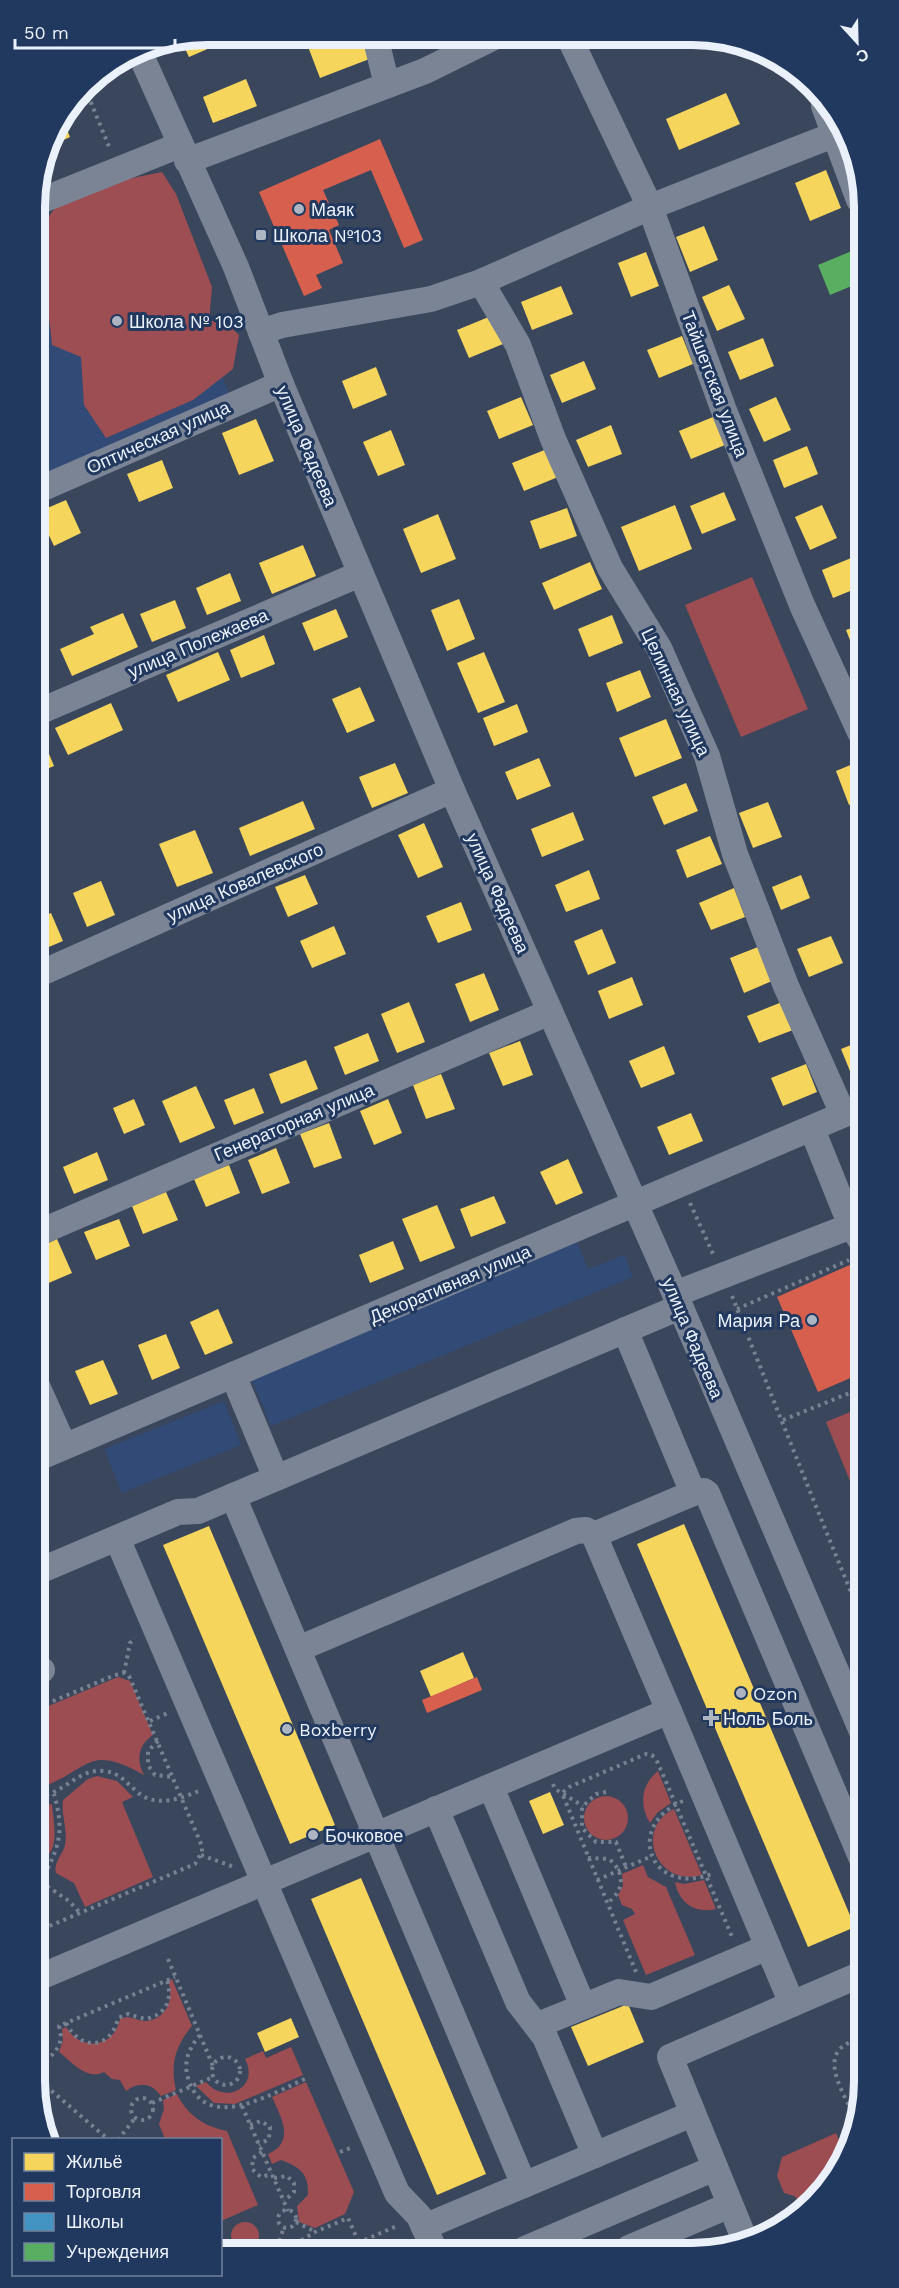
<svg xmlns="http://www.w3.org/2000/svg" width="899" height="2288" font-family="'Work Sans',sans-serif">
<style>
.built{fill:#314a76}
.green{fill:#9b4d51}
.forest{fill:#9d4e52}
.homes{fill:#f6d55c}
.shops{fill:#d6604d}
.schools{fill:#4393c3}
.public{fill:#5aae61}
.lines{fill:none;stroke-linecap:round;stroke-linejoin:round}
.path{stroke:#778190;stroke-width:4;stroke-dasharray:3 4.5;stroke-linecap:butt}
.minor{stroke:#7a8495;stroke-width:26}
.poi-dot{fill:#adb5c3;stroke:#21385f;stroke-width:2}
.labels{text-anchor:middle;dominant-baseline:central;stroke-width:6;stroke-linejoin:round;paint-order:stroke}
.poi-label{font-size:18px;fill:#ebf1fb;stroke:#21385f;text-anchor:start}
.street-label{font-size:18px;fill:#ebf1fb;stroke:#21385f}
.rim{fill:none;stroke:#ebf1fb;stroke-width:8}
</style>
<rect width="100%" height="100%" fill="#3a465c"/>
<g class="built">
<path d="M 118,209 L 157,221 L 231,398 L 36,481 L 35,244 Z"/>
<path d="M 577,1242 L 588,1269 L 624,1255 L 633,1277 L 271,1426 L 251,1377 Z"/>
<path d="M 224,1401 L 241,1445 L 122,1493 L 104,1449 Z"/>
</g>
<g class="green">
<path d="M 752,577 L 808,709 L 741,737 L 685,605 Z"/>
<path d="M 862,1407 L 863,1513 L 826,1422 Z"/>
<path d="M 118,1677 L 130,1681 L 153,1735 C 138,1745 136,1760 144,1775 C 86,1742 90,1771 39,1788 L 39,1710 Z"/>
<path d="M 658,1771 L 671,1803 L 657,1813 L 650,1823 C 639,1805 641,1785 658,1771 Z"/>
<path d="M 97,1776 L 117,1781 L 133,1797 L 122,1802 L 153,1877 L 85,1907 L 74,1883 L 56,1873 C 53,1863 63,1854 65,1845 C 68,1829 61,1816 63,1800 L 88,1779 Z"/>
<circle cx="606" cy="1818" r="22"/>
<path d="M 52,1804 C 53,1823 62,1851 40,1861 L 39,1807 Z"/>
<path d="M 674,1809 L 702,1875 C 657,1888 633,1829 674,1809 Z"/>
<path d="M 643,1865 L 648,1877 L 666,1887 L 695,1955 L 646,1975 L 623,1920 L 635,1914 L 632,1909 L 622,1905 L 618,1895 L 623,1886 L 622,1874 Z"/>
<path d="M 704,1880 L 716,1909 C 695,1914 679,1903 675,1882 L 684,1884 Z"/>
<path d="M 172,1979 L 192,2026 C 175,2046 170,2065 176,2090 L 161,2096 C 152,2083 139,2081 126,2091 L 120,2080 L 112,2079 L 104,2072 C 87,2081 72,2062 59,2052 L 63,2040 L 62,2029 L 66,2027 C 81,2052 114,2048 120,2019 C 131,2014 136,2022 147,2021 C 168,2018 174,1998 168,1981 Z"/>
<path d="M 291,2047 L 303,2075 L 235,2104 L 214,2103 L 196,2086 L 206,2082 C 226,2106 260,2086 245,2059 L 263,2051 L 266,2058 Z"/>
<path d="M 306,2082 L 354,2192 L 345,2214 L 315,2228 L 299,2222 L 297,2206 L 308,2195 C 309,2174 300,2167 281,2160 L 272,2164 L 268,2154 C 296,2142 281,2117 272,2097 Z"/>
<path d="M 177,2094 C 188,2116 204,2126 227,2131 L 258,2205 L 221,2221 L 220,2140 L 165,2139 L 159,2124 L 164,2109 L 163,2100 Z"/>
<path d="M 836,2133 L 843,2149 L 829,2186 L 807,2207 L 794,2196 L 784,2193 L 777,2176 L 782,2157 Z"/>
<circle cx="245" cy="2236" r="14"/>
</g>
<path class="forest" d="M 162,172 L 176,194 L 212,287 L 209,321 L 224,321 L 239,335 L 233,369 L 193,400 L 106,438 L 84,405 L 81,357 L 52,345 L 48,308 L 35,289 L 35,227 C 49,223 53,205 66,199 C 94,184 130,179 162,172 Z"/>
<g class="homes">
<path d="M 207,35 L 215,35 L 219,44 L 189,57 L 181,40 Z"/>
<path d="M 330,35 L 334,45 L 364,35 L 372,58 L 320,78 L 307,44 Z"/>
<path d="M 402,36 L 419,36 L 404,42 Z"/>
<path d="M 246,79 L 257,106 L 213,123 L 203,97 Z"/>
<path d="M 726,93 L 740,124 L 679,150 L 666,119 Z"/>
<path d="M 62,118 L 70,137 L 48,147 L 52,131 Z"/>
<path d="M 826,170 L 841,208 L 810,221 L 795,183 Z"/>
<path d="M 704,226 L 718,260 L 690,272 L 676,237 Z"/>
<path d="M 646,252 L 659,286 L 631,297 L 618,263 Z"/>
<path d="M 729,285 L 745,319 L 717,331 L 702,297 Z"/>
<path d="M 561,286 L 573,314 L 532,330 L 521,302 Z"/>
<path d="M 491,316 L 503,344 L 469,358 L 457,330 Z"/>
<path d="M 859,317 L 859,342 L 850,320 Z"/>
<path d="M 682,336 L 693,364 L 659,378 L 647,350 Z"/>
<path d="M 763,338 L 774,366 L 740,380 L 728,352 Z"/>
<path d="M 584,361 L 596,389 L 562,403 L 550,375 Z"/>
<path d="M 376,367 L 387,395 L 353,409 L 342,381 Z"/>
<path d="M 521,397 L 533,425 L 499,439 L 487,411 Z"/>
<path d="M 776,397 L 791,430 L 764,442 L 749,409 Z"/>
<path d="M 713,417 L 725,445 L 691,459 L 679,431 Z"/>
<path d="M 256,419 L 274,461 L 239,475 L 222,433 Z"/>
<path d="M 611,425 L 622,454 L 588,467 L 576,440 Z"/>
<path d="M 391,430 L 405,465 L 378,476 L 363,442 Z"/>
<path d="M 807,446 L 818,474 L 784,488 L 773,460 Z"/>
<path d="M 547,449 L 558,477 L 524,491 L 512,463 Z"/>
<path d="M 162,460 L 173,488 L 139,502 L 127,474 Z"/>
<path d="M 724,492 L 736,520 L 702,534 L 690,506 Z"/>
<path d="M 66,500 L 81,533 L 54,546 L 38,512 Z"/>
<path d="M 675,505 L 692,549 L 639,571 L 621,527 Z"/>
<path d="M 822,505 L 837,538 L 810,550 L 795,517 Z"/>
<path d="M 567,508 L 577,536 L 540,549 L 530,521 Z"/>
<path d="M 438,514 L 456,559 L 421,573 L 403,529 Z"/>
<path d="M 303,545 L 316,576 L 272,594 L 259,563 Z"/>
<path d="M 856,556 L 860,565 L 860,587 L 833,598 L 822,570 Z"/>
<path d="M 590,562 L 602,589 L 554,610 L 542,583 Z"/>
<path d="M 230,573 L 241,601 L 207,615 L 196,588 Z"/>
<path d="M 459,599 L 475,639 L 447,651 L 431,610 Z"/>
<path d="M 175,600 L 186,628 L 152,642 L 140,614 Z"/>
<path d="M 336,609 L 348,637 L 314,651 L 302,623 Z"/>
<path d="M 123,613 L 138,647 L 72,676 L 60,649 L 94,634 L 90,627 Z"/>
<path d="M 612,615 L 623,643 L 589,657 L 578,629 Z"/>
<path d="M 860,625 L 860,657 L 857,658 L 846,630 Z"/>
<path d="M 264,635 L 275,664 L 241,678 L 230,650 Z"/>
<path d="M 218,652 L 230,680 L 178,702 L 166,675 Z"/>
<path d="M 484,652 L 505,702 L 478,713 L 457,663 Z"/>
<path d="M 640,670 L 651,697 L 617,712 L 606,683 Z"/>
<path d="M 360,687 L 375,721 L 347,733 L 332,699 Z"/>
<path d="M 111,703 L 123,730 L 68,755 L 55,728 Z"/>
<path d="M 517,704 L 528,732 L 494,746 L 483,718 Z"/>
<path d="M 666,719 L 682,758 L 635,777 L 619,738 Z"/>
<path d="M 40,732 L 54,766 L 37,773 L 36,734 Z"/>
<path d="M 539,758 L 551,786 L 517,800 L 505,772 Z"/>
<path d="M 860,761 L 861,801 L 849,805 L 836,771 Z"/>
<path d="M 395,763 L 408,793 L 372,808 L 359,777 Z"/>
<path d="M 686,783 L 698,811 L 664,825 L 652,797 Z"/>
<path d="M 303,801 L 315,829 L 250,856 L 239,828 Z"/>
<path d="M 768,802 L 782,837 L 753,848 L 739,813 Z"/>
<path d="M 573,812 L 584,840 L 542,857 L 531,829 Z"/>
<path d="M 424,823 L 443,867 L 418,878 L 398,835 Z"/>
<path d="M 195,830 L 213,873 L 177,887 L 159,844 Z"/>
<path d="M 710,836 L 722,864 L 687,878 L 676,850 Z"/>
<path d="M 589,870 L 600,899 L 566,912 L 555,885 Z"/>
<path d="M 305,875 L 318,904 L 288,917 L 275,887 Z"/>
<path d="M 801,875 L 810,898 L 781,910 L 772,887 Z"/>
<path d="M 101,881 L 115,915 L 87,927 L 73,893 Z"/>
<path d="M 734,888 L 745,917 L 711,930 L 699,903 Z"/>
<path d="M 461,902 L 472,930 L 438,943 L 426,916 Z"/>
<path d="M 51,913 L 63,941 L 37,952 L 37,919 Z"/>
<path d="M 334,926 L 346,954 L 312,968 L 300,941 Z"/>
<path d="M 602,929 L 616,963 L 588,975 L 574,941 Z"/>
<path d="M 831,936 L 843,963 L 809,977 L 797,949 Z"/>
<path d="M 758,947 L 772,981 L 744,993 L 730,958 Z"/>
<path d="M 484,973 L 499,1010 L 470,1022 L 455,984 Z"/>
<path d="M 632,977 L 643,1005 L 609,1019 L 598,991 Z"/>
<path d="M 409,1002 L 425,1042 L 397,1053 L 381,1014 Z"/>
<path d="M 782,1002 L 793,1030 L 759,1043 L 747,1016 Z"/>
<path d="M 368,1033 L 379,1061 L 345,1075 L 334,1047 Z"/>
<path d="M 520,1041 L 533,1075 L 503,1086 L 489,1053 Z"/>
<path d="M 861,1041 L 861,1072 L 852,1076 L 841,1049 Z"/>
<path d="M 664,1046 L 675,1074 L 641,1088 L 629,1061 Z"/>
<path d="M 306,1060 L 318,1089 L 281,1104 L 269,1074 Z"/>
<path d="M 806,1064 L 817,1092 L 783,1106 L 771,1078 Z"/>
<path d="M 441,1074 L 455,1109 L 426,1119 L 413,1085 Z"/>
<path d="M 196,1086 L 215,1128 L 180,1143 L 162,1101 Z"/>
<path d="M 254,1088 L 264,1113 L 234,1125 L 224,1100 Z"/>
<path d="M 134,1099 L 145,1125 L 124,1134 L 113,1108 Z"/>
<path d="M 388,1099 L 402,1133 L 374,1145 L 360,1111 Z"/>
<path d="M 691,1113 L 703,1141 L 669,1155 L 657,1127 Z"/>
<path d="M 329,1123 L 342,1158 L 314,1168 L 300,1134 Z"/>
<path d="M 276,1148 L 290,1183 L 262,1194 L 248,1160 Z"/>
<path d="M 97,1152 L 108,1180 L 74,1194 L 63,1167 Z"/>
<path d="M 568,1159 L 583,1193 L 556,1205 L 540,1172 Z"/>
<path d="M 229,1165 L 240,1193 L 206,1207 L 194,1179 Z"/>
<path d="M 38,1183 L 46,1204 L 38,1207 Z"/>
<path d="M 166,1192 L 178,1220 L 143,1234 L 132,1206 Z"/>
<path d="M 494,1196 L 506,1223 L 471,1237 L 460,1209 Z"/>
<path d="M 437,1205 L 455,1248 L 420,1262 L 402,1219 Z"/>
<path d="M 119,1219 L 130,1246 L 96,1260 L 84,1232 Z"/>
<path d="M 57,1239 L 72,1273 L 44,1285 L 38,1271 L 38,1248 Z"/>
<path d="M 393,1241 L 404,1269 L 370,1283 L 359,1255 Z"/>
<path d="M 218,1309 L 233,1343 L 205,1355 L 190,1322 Z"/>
<path d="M 166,1334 L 180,1368 L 152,1380 L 138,1345 Z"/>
<path d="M 103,1360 L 118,1394 L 90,1405 L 75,1371 Z"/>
<path d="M 684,1524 L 855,1927 L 808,1947 L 637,1544 Z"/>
<path d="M 209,1526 L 335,1825 L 290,1844 L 163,1545 Z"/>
<path d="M 463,1652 L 474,1678 L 431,1697 L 420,1671 Z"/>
<path d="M 550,1792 L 564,1825 L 543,1834 L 529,1801 Z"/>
<path d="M 361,1878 L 486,2174 L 437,2195 L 311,1899 Z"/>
<path d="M 628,2004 L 644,2042 L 588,2066 L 571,2027 Z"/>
<path d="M 291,2018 L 299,2037 L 265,2052 L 257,2033 Z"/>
<path d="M 864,2059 L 864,2078 L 857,2062 Z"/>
</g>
<g class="shops">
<path d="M 380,139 L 423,240 L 404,248 L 371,170 L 323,190 L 339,225 L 329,230 L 343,263 L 316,275 L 322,288 L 304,296 L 259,192 Z"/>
<path d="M 861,1260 L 862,1373 L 818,1392 L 777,1297 Z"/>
<path d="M 477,1677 L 482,1690 L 427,1713 L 422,1700 Z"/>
</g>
<path class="schools" d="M 36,442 L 43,458 L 36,461 Z"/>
<path class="public" d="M 859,248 L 859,283 L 830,295 L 818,265 Z"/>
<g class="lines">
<g class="path">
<path d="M 85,88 L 110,149"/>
<path d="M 690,1203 L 714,1256"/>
<path d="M 732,1296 C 775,1404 818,1513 863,1621"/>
<path d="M 737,1309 L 849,1260"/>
<path d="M 783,1420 L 862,1388"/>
<path d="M 124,1673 L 130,1643 L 135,1638"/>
<path d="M 39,1707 L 115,1675 L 124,1673 L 129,1676 L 202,1846 L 202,1852 L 195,1864 L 40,1930"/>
<path d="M 150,1721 L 168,1713"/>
<path d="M 158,1741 L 148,1751 L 148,1765 L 155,1775 L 173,1777"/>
<path d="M 553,1784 L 555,1789 L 583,1806"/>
<path d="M 606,1792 L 596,1794 L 582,1807 L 582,1828 L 596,1842 L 616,1842 L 626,1867"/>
<path d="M 39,1797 C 62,1794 80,1768 103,1771 C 118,1772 125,1781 135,1790 C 154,1809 180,1799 201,1790"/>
<path d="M 683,1801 C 622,1827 652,1899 714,1873"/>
<path d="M 201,1855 L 234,1867"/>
<path d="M 588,1858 L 609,1859 C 626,1873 624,1892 607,1903"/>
<path d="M 597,1880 L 652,1856"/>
<path d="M 41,1882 C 59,1847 65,1833 54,1794"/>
<path d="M 41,1882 L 69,1901 L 80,1913"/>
<path d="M 168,1959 L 213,2066"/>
<path d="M 636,1972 L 562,1793 L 569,1787 L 646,1754 L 652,1755 L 658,1763 L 733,1939"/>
<path d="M 66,2023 C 80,2051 111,2050 118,2018 L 128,2014 L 145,2019 C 166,2015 173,2000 167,1980"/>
<path d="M 200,2035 C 189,2048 183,2062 188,2078 C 205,2136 274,2092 307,2078"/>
<circle cx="226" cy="2071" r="14"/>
<path d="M 40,2066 C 54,2054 65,2045 59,2026 L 175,1977"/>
<path d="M 40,2081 L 109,2140"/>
<circle cx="142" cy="2109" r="11"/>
<path d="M 152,2103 L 213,2077"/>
<path d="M 242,2106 L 288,2211"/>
<path d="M 855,2118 C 847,2099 822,2063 842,2047 C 848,2042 857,2039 864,2037"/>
<path d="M 250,2125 L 261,2121 L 270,2127 L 269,2139 L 259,2145"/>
<path d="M 118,2140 L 135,2118"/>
<path d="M 262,2152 L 253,2158 L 252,2169 L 261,2177 L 272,2174"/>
<path d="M 340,2152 L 353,2147"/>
<path d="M 274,2178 L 287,2176 L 294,2183 L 294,2192 L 284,2201"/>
<circle cx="287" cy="2219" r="9"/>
<path d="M 296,2222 L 314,2231"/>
<path d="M 220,2244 L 223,2250"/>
<path d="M 277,2248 L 284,2227"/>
<path d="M 344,2249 L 399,2225"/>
<path d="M 273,2250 L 297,2243 L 315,2232 L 348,2218 L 359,2243"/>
</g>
<g class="minor">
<path d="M 375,36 L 387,85"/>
<path d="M 569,37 L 650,207 L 723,408 L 802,605 L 860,732"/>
<path d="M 138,49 L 236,267 L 281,384 L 452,790 L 675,1294 L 863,1734"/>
<path d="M 824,106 L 859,200"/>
<path d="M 187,161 L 425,71 L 496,36"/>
<path d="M 35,203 L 180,145"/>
<path d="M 481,282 L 518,345 L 553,439 L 610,568 L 659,648 L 707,756 L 735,854 L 786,986 L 843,1114"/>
<path d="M 261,332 L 282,325 L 431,299 L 481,282 L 650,207 L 836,134 L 836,127"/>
<path d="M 36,491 L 281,384"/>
<path d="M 36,713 L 360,574"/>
<path d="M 37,975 L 452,790"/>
<path d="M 812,1129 L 851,1226 L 862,1242"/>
<path d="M 38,1233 L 550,1012"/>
<path d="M 675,1294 L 851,1226"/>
<path d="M 233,1375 L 276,1478"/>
<path d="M 38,1388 L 64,1446"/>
<path d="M 38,1458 L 861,1107"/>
<path d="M 693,1493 L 704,1491 L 707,1493 L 864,1864"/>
<path d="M 233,1496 L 524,2185"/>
<path d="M 117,1538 L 397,2193 L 419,2216 L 434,2249"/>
<path d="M 39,1571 L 178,1512 L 198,1511 L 680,1307"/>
<path d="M 298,1649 L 576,1531 L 586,1530 L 594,1535"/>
<path d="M 39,1670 L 42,1670"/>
<path d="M 669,1711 L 792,2004 L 864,1973"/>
<path d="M 491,1787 L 583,2006"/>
<path d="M 436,1809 L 518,2002 L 545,2037 L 595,2155"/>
<path d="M 40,1977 L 669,1711 L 594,1535 L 693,1493 L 625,1330"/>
<path d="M 538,2025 L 619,1992 L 651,1997 L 768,1947"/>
<path d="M 424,2227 L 692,2114"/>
<path d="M 746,2243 L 670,2057 L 792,2004"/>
<path d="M 629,2248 L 730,2205"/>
<path d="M 525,2249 L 715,2168"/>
</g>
</g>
<g class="poi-dot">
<circle cx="299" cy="209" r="6"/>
<rect x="255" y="229" width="12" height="12" rx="3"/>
<circle cx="117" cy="321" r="6"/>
<circle cx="812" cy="1320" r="6"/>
<circle cx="741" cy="1693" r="6"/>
<path d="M708 1709h6v6h6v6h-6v6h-6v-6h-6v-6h6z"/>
<circle cx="287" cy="1729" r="6"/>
<circle cx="313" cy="1835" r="6"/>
</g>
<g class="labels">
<g class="poi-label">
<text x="311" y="209">Маяк</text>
<text x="273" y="235">Школа №103</text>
<text x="129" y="321">Школа № 103</text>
<text x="800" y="1320" text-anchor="end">Мария Ра</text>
<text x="753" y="1693">Ozon</text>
<text x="723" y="1718">Ноль Боль</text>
<text x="299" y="1729">Boxberry</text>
<text x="325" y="1835">Бочковое</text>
</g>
<g class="street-label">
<text transform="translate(715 384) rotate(69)">Тайшетская улица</text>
<text transform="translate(158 437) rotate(-24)">Оптическая улица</text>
<text transform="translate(307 446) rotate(67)">улица Фадеева</text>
<text transform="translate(198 643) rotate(-23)">улица Полежаева</text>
<text transform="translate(676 692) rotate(65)">Целинная улица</text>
<text transform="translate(245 882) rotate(-24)">улица Ковалевского</text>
<text transform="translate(498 893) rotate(66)">улица Фадеева</text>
<text transform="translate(294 1122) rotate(-23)">Генераторная улица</text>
<text transform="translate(450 1284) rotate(-23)">Декоративная улица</text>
<text transform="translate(693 1338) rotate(67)">улица Фадеева</text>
</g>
</g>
<path d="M0 0H899V2288H0ZM207 45H692A162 162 0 0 1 854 207V2081A162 162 0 0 1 692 2243H207A162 162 0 0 1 45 2081V207A162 162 0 0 1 207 45Z" fill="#21385f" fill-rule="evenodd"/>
<path class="rim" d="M207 45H692A162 162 0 0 1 854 207V2081A162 162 0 0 1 692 2243H207A162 162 0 0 1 45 2081V207A162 162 0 0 1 207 45Z"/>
<rect x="12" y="2138" width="210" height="138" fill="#21385f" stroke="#72829d" stroke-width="1.5"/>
<rect x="24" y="2153" width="30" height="18" fill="#f6d55c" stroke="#72829d" stroke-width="1.5"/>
<text x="66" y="2168" font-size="18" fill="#ebf1fb">Жильё</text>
<rect x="24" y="2183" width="30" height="18" fill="#d6604d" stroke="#72829d" stroke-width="1.5"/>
<text x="66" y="2198" font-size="18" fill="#ebf1fb">Торговля</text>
<rect x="24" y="2213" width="30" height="18" fill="#4393c3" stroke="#72829d" stroke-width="1.5"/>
<text x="66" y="2228" font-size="18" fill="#ebf1fb">Школы</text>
<rect x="24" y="2243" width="30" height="18" fill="#5aae61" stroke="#72829d" stroke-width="1.5"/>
<text x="66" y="2258" font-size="18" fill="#ebf1fb">Учреждения</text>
<g transform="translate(857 42) rotate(158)" stroke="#21385f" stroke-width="4.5" paint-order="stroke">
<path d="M0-4.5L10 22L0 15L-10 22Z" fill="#ebf1fb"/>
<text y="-9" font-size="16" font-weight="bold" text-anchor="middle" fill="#ebf1fb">С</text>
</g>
<path d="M15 39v9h160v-9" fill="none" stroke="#ebf1fb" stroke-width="3"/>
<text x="24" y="39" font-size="18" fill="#ebf1fb" stroke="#21385f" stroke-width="4.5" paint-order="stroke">50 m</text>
</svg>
